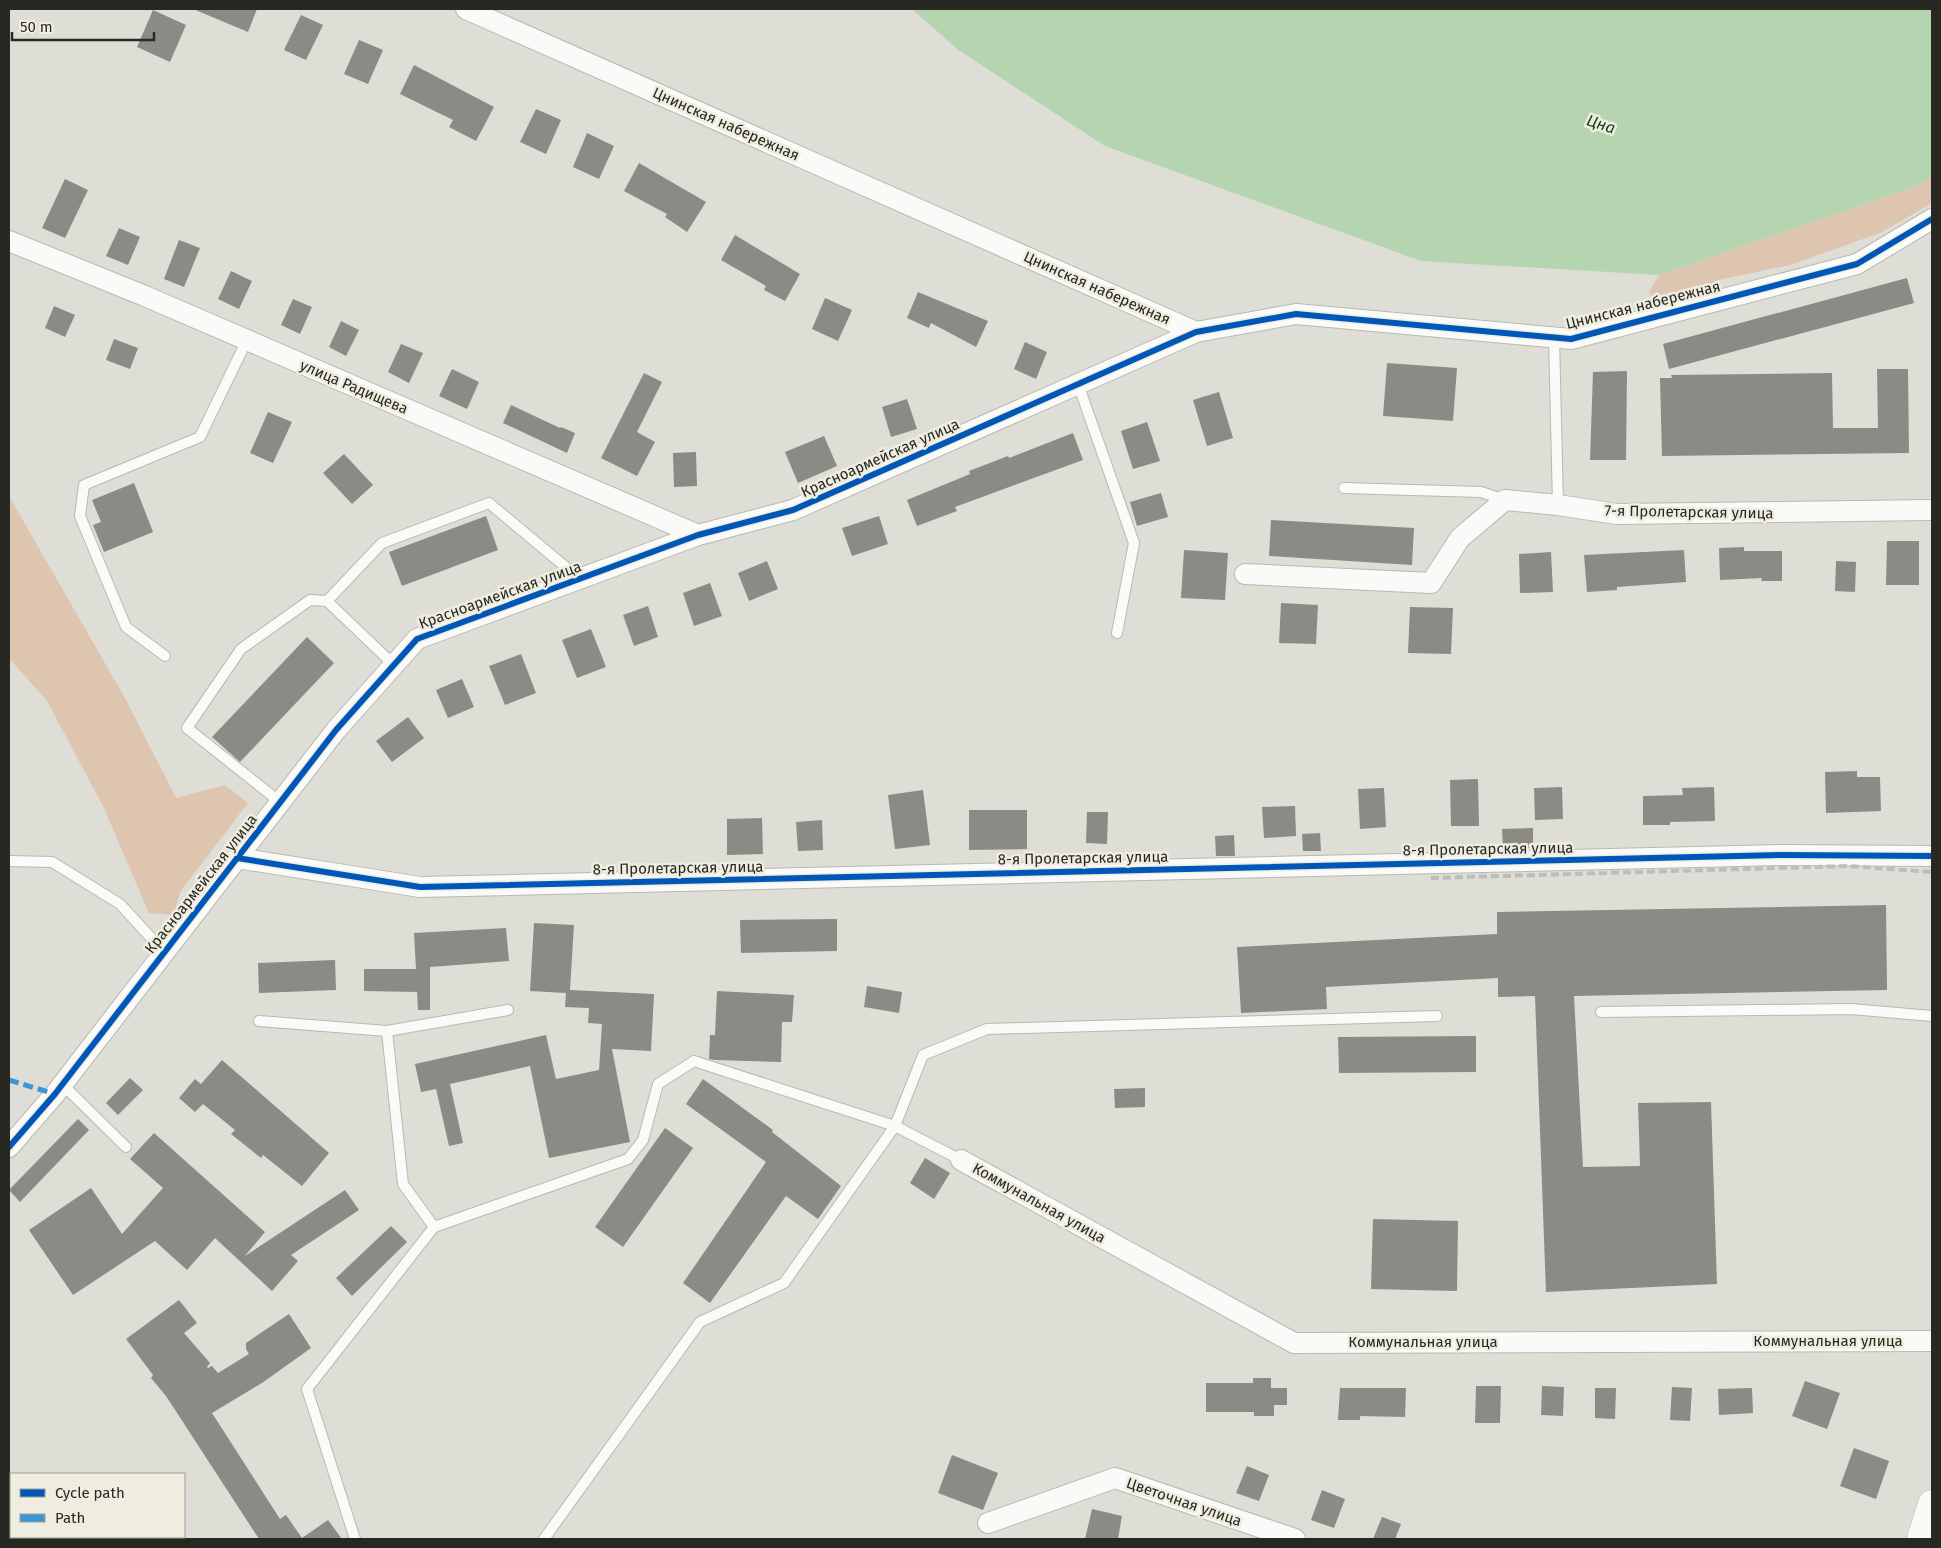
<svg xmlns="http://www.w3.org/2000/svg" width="1941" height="1548" font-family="'Fira Sans',sans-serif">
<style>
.green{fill:#ddc5b0}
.water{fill:#b4d5b0}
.building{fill:#8c8a85}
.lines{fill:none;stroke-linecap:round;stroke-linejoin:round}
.service-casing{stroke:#b9b8b2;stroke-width:12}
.minor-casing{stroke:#b9b8b2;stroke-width:22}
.secondary-casing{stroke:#b9b8b2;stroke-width:29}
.service{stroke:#fafaf9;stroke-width:10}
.minor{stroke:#fafaf9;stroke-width:20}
.secondary{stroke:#fafaf9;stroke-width:28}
.rail{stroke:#bdbdbb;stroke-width:4;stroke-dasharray:8 4;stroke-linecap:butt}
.quiet{stroke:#3c96d6;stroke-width:5;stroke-dasharray:10 5;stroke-linecap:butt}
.cycleway-casing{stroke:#efede0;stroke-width:9}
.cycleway{stroke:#0057b8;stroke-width:6}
.labels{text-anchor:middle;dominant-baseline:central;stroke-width:5;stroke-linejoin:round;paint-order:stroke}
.street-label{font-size:15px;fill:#282823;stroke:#efede0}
.water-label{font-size:16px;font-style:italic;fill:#0d3f0f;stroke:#efede0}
</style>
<rect width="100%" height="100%" fill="#deddd6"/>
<g class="green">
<path d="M 1932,176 L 1932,203 L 1880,233 L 1790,265 L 1718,280 L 1706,289 L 1659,304 L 1649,292 L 1659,275 L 1919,185 Z"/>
<path d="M 9,496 L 126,700 L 176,798 L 225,785 L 248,803 L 180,892 L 174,915 L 149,913 L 103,806 L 47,701 L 9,658 Z"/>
</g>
<path class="water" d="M 912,9 L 1932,9 L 1932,176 L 1919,185 L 1659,275 L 1421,261 L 1105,146 L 957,49 Z"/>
<g class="building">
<path d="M 193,9 L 257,9 L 248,32 Z"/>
<path d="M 153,10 L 186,25 L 170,62 L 137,47 Z"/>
<path d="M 301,15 L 323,25 L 306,60 L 284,50 Z"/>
<path d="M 359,40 L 383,50 L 368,84 L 344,74 Z"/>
<path d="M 414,65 L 494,107 L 476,141 L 449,127 L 453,120 L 400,94 Z"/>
<path d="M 536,109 L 561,120 L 546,154 L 520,142 Z"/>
<path d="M 587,133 L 614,146 L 599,179 L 573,167 Z"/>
<path d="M 639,163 L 706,202 L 687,232 L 665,217 L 667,214 L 624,191 Z"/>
<path d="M 65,179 L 88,190 L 65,238 L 42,228 Z"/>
<path d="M 119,228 L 140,237 L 128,265 L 106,256 Z"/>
<path d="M 735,235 L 800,274 L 785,301 L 764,290 L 766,286 L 721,260 Z"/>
<path d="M 179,240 L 200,248 L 184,287 L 164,279 Z"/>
<path d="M 231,271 L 252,281 L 239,309 L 218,299 Z"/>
<path d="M 1907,278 L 1914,303 L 1669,369 L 1663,344 Z"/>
<path d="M 918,292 L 988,321 L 976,347 L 931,323 L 929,328 L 907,318 Z"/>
<path d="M 825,298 L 852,310 L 838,341 L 812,329 Z"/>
<path d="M 293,299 L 312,307 L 300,334 L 281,325 Z"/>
<path d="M 54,306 L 75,315 L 65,337 L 45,328 Z"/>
<path d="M 341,321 L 359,330 L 346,356 L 329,347 Z"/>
<path d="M 114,339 L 138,348 L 130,369 L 106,360 Z"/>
<path d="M 1025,342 L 1047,352 L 1036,379 L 1014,369 Z"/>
<path d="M 401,344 L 423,353 L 409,383 L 388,372 Z"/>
<path d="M 1387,363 L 1457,368 L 1453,421 L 1383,416 Z"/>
<path d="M 452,369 L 479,382 L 467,409 L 439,396 Z"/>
<path d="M 1877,369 L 1908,369 L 1909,453 L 1662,456 L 1660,378 L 1672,378 L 1671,375 L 1832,373 L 1833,428 L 1878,428 Z"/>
<path d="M 1627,371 L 1626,460 L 1590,460 L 1593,372 Z"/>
<path d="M 644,373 L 662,382 L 637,432 L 655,442 L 637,476 L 601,458 Z"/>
<path d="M 1219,392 L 1233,438 L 1207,446 L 1193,400 Z"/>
<path d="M 907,399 L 917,429 L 891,437 L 882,407 Z"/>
<path d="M 511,405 L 560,428 L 561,427 L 575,433 L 567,453 L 503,423 Z"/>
<path d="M 268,412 L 292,422 L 273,463 L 250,453 Z"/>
<path d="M 1147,422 L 1160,461 L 1133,469 L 1121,431 Z"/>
<path d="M 1073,433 L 1083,460 L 955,507 L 957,511 L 917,526 L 907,500 L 970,474 L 969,471 L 1008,456 L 1009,458 Z"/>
<path d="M 824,436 L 837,466 L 798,483 L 785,452 Z"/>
<path d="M 696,452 L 697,486 L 674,487 L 673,453 Z"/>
<path d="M 344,454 L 373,485 L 352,504 L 323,473 Z"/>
<path d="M 134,483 L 153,532 L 104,552 L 93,525 L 101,522 L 92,500 Z"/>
<path d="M 1161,493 L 1168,517 L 1137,526 L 1130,502 Z"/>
<path d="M 486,516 L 498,550 L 402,586 L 389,552 Z"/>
<path d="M 879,516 L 888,544 L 852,556 L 842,528 Z"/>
<path d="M 1271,520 L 1414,528 L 1412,565 L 1269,556 Z"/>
<path d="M 1887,541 L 1919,541 L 1919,585 L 1886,585 Z"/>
<path d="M 1744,547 L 1744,551 L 1782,551 L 1782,581 L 1761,581 L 1762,578 L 1720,580 L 1719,548 Z"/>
<path d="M 1184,550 L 1228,553 L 1225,600 L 1181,598 Z"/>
<path d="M 1684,550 L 1686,582 L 1617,587 L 1617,590 L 1587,592 L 1584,555 Z"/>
<path d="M 1551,552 L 1553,592 L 1520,593 L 1519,554 Z"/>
<path d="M 767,561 L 778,589 L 749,601 L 738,573 Z"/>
<path d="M 1836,561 L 1856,562 L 1855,592 L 1835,591 Z"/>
<path d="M 710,583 L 722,616 L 694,626 L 683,593 Z"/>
<path d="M 1281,603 L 1318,605 L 1316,644 L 1279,643 Z"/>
<path d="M 648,606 L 658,637 L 634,646 L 623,615 Z"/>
<path d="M 1410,607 L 1453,608 L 1451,654 L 1408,653 Z"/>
<path d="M 591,629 L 606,667 L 577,678 L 562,640 Z"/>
<path d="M 307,637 L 334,663 L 240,762 L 212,737 Z"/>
<path d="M 521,654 L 536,693 L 505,705 L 489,666 Z"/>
<path d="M 462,679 L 474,707 L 448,718 L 436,690 Z"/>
<path d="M 408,717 L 424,738 L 392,762 L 376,741 Z"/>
<path d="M 1857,771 L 1857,777 L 1880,777 L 1881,811 L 1826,813 L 1825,772 Z"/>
<path d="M 1478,779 L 1479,826 L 1451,826 L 1450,780 Z"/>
<path d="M 1562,787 L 1563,819 L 1535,820 L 1534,788 Z"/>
<path d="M 1714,787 L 1715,821 L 1670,822 L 1670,825 L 1643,825 L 1643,796 L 1683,795 L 1682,788 Z"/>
<path d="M 1384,788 L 1386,827 L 1360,829 L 1358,789 Z"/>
<path d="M 923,790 L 930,845 L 895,849 L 888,795 Z"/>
<path d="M 1295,806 L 1296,836 L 1264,838 L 1262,807 Z"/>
<path d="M 969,810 L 1027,810 L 1027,849 L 969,850 Z"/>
<path d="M 1087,812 L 1108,812 L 1107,844 L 1086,843 Z"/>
<path d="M 762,818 L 763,854 L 727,855 L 727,819 Z"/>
<path d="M 822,820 L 823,850 L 798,851 L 796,822 Z"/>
<path d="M 1533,828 L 1533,848 L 1503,849 L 1502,829 Z"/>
<path d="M 1320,833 L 1321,851 L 1303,851 L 1302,834 Z"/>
<path d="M 1234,835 L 1235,856 L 1216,856 L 1215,836 Z"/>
<path d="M 1886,905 L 1887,990 L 1574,996 L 1583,1167 L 1640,1166 L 1638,1103 L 1711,1102 L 1717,1284 L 1546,1292 L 1535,996 L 1498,997 L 1498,978 L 1326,987 L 1327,1009 L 1241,1013 L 1237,947 L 1497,934 L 1497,912 Z"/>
<path d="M 837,919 L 837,951 L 741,953 L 740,920 Z"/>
<path d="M 534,923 L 574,925 L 570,990 L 654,994 L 651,1051 L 612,1049 L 630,1142 L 549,1158 L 530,1066 L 450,1084 L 463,1143 L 449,1146 L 436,1089 L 421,1092 L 415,1064 L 546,1035 L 556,1079 L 599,1070 L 602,1024 L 588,1023 L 589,1008 L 565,1007 L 566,993 L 530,991 Z"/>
<path d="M 506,928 L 509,961 L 430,967 L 430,1010 L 418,1010 L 417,992 L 364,991 L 364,969 L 416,969 L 414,933 Z"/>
<path d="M 335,960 L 336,990 L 259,993 L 258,963 Z"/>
<path d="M 867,986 L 902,992 L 899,1013 L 864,1007 Z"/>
<path d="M 717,991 L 794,995 L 792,1022 L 782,1022 L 781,1062 L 715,1060 L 709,1059 L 710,1035 L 715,1035 Z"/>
<path d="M 1476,1036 L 1476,1072 L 1339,1073 L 1338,1037 Z"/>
<path d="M 222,1060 L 329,1153 L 302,1186 L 263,1155 L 261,1158 L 231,1134 L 235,1130 L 203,1104 L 195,1112 L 179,1098 L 195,1079 L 201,1084 Z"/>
<path d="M 130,1078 L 143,1090 L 118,1115 L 106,1103 Z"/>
<path d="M 703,1079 L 773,1130 L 772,1132 L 841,1186 L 818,1219 L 786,1196 L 710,1303 L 683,1283 L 766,1162 L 686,1104 Z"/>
<path d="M 1145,1088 L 1145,1107 L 1115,1108 L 1114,1089 Z"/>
<path d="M 78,1119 L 89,1130 L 20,1202 L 9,1190 Z"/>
<path d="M 665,1128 L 693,1148 L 623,1247 L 595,1227 Z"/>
<path d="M 154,1133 L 265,1232 L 245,1256 L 345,1190 L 359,1210 L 291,1255 L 298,1261 L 272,1291 L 215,1238 L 187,1270 L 155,1241 L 73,1295 L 29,1230 L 91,1188 L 122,1234 L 163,1188 L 130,1159 Z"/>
<path d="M 925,1158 L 950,1173 L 934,1199 L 910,1183 Z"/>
<path d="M 1373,1219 L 1458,1221 L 1457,1291 L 1371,1289 Z"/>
<path d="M 391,1226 L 407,1242 L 352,1296 L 336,1278 Z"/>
<path d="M 179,1300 L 197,1323 L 184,1333 L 210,1363 L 207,1367 L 208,1368 L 212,1366 L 218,1373 L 249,1354 L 246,1349 L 246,1343 L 289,1314 L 311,1348 L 262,1383 L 212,1413 L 280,1519 L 286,1515 L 302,1538 L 328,1520 L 342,1539 L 259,1539 L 166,1396 L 151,1378 L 153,1375 L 126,1339 Z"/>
<path d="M 1253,1378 L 1271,1378 L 1271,1388 L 1287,1388 L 1287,1405 L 1274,1405 L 1274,1416 L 1254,1416 L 1254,1412 L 1206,1412 L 1206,1383 L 1253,1383 Z"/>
<path d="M 1805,1381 L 1840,1393 L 1827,1429 L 1792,1416 Z"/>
<path d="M 1476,1386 L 1501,1386 L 1500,1423 L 1475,1423 Z"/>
<path d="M 1542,1386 L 1564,1387 L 1563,1416 L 1541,1415 Z"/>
<path d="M 1672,1387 L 1692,1388 L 1690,1421 L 1670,1420 Z"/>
<path d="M 1340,1388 L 1406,1388 L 1405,1417 L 1360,1416 L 1360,1420 L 1338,1420 Z"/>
<path d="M 1595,1388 L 1616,1388 L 1615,1419 L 1595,1418 Z"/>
<path d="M 1752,1388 L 1753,1413 L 1719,1415 L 1718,1389 Z"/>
<path d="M 1854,1448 L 1889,1461 L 1876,1499 L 1840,1486 Z"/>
<path d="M 952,1455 L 998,1473 L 983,1510 L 938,1493 Z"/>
<path d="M 1247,1466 L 1269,1475 L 1259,1501 L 1236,1493 Z"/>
<path d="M 1322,1490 L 1345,1499 L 1334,1528 L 1311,1520 Z"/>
<path d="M 1092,1509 L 1122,1516 L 1118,1539 L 1085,1539 Z"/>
<path d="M 1382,1517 L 1401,1524 L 1395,1539 L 1373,1539 Z"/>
</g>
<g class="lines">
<g class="service-casing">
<g id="service">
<path d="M 1554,337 L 1558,505"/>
<path d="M 1078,384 L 1134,543 L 1117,633"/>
<path d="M 1344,488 L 1481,492 L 1505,500"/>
<path d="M 327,601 L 382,543 L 489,503 L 580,579"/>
<path d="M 165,656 L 126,627 L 80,516 L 84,485 L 200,437 L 247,340"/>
<path d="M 280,802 L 187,728 L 241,649 L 310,600 L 327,601 L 394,665"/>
<path d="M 9,861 L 52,862 L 120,904 L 164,952"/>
<path d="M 508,1010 L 387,1031 L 403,1184 L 434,1227 L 628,1159 L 643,1140 L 658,1084 L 694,1061 L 895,1126 L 784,1283 L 700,1322 L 544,1539"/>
<path d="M 1601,1012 L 1851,1009 L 1932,1016"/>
<path d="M 259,1021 L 387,1031"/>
<path d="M 63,1085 L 126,1147"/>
<path d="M 961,1160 L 895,1126 L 923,1055 L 987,1029 L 1437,1016"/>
<path d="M 355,1539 L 307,1389 L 434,1227"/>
</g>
</g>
<g class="minor-casing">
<g id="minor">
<path d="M 466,9 L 1196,332"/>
<path d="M 9,241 L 145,296 L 698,535"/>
<path d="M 1245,574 L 1431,583 L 1460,538 L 1505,500 L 1558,505 L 1617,514 L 1932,510"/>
<path d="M 237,858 L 420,887 L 1783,855 L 1932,856"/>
<path d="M 9,1147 L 55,1094 L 336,730 L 417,639 L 698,535 L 793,510 L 1196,332 L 1296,314 L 1571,339 L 1857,264 L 1932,219"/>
<path d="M 961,1160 L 1294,1343 L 1932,1341"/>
<path d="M 988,1523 L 1115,1478 L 1295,1539"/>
</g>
</g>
<g class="secondary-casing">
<path id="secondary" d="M 1921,1539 L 1932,1504"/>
</g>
<use href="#service" class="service"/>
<use href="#minor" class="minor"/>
<use href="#secondary" class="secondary"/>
<path class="rail" d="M 1431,878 L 1848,866 L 1932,872"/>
<path class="quiet" d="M 9,1080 L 55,1094"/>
<g class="cycleway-casing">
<g id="cycleway">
<path d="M 237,858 L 420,887 L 1783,855 L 1932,856"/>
<path d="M 9,1147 L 55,1094 L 336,730 L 417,639 L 698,535 L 793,510 L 1196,332 L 1296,314 L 1571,339 L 1857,264 L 1932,219"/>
</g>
</g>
<use href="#cycleway" class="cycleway"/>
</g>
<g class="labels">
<g class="street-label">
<text transform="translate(726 124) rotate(24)">Цнинская набережная</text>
<text transform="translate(1097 288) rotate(24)">Цнинская набережная</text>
<text transform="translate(1643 305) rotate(-14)">Цнинская набережная</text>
<text transform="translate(354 387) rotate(23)">улица Радищева</text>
<text transform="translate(880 458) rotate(-24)">Красноармейская улица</text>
<text transform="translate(1689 512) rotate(1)">7-я Пролетарская улица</text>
<text transform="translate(500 595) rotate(-20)">Красноармейская улица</text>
<text transform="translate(1488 849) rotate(-1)">8-я Пролетарская улица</text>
<text transform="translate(1083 858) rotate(-1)">8-я Пролетарская улица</text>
<text transform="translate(678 868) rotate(-1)">8-я Пролетарская улица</text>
<text transform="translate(201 884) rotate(-52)">Красноармейская улица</text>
<text transform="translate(1039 1203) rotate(29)">Коммунальная улица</text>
<text x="1828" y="1341">Коммунальная улица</text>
<text x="1423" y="1342">Коммунальная улица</text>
<text transform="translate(1184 1502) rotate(19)">Цветочная улица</text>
</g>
<g class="water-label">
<text transform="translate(1601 124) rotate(18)">Цна</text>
</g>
</g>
<rect width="1941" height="1548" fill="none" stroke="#282823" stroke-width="20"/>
<rect x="10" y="1473" width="175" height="65" fill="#efede0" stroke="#9f9e94"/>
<rect x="20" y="1489" width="25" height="8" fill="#0057b8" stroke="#9f9e94"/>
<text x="55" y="1498" font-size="15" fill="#282823">Cycle path</text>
<rect x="20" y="1514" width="25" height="8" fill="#3c96d6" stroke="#9f9e94"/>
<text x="55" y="1523" font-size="15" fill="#282823">Path</text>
<path d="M12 32v8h142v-8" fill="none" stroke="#282823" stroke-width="2.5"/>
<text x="20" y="32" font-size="15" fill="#282823" stroke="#efede0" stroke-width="4" paint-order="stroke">50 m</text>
</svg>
